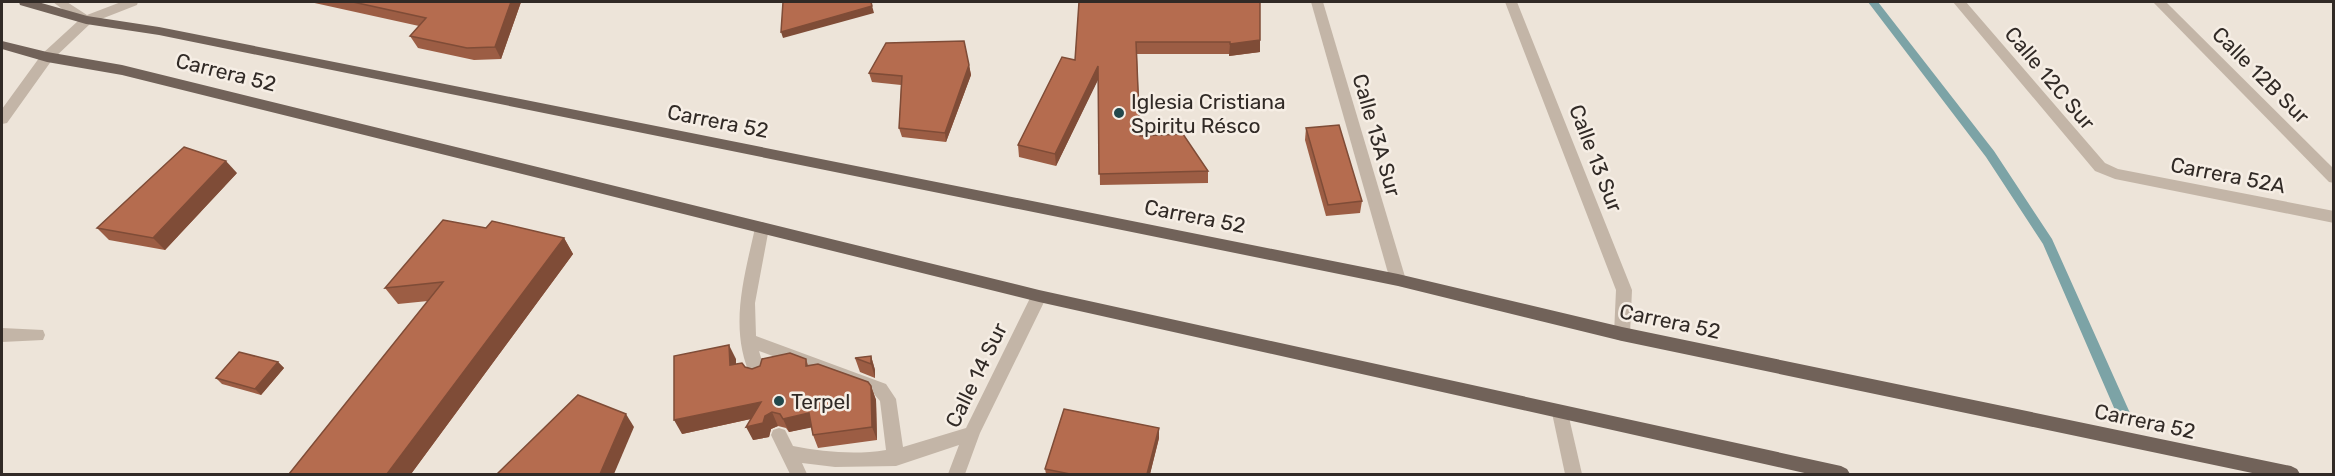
<svg xmlns="http://www.w3.org/2000/svg" width="2335" height="476" font-family="Rubik,sans-serif">
<style>
.lines{fill:none;stroke-linecap:round;stroke-linejoin:round}
.stream{fill:#7ca3a6;fill-rule:evenodd}
.minor{fill:#c3b5a7;fill-rule:evenodd}
.major{fill:#716259;fill-rule:evenodd}
.wall{fill:#9c5d44}
.shaded-wall{fill:#7f4c37}
.building{fill:#b56c4f;stroke:#7f4c37;stroke-width:1.5}
.poi-dot{fill:#22484c;stroke:#f6eee5;stroke-width:2}
.labels{text-anchor:middle;dominant-baseline:central;stroke-width:5;stroke-linejoin:round;paint-order:stroke}
.street-label{font-size:21px;fill:#312a26;stroke:#f6eee5}
.poi-label{font-size:21px;fill:#312a26;stroke:#f6eee5;text-anchor:start}
</style>
<rect width="100%" height="100%" fill="#ede4d9"/>
<g class="lines">
<path class="stream" d="M 1868,2 L 1878,2 L 1994,151 L 2052,239 L 2130,413 L 2128,417 L 2123,419 L 2118,417 L 2043,244 L 1986,157 Z"/>
<g class="minor">
<path d="M 53,2 L 67,2 L 87,15 L 121,2 L 138,2 L 137,5 L 91,23 L 52,60 L 7,123 L 2,124 L 2,109 L 42,54 L 78,21 Z"/>
<path d="M 1311,2 L 1323,2 L 1406,280 L 1403,284 L 1393,284 L 1390,280 Z"/>
<path d="M 1505,2 L 1517,2 L 1632,290 L 1630,334 L 1628,339 L 1622,341 L 1616,339 L 1614,334 L 1616,290 Z"/>
<path d="M 1953,2 L 1966,2 L 2105,163 L 2118,169 L 2334,211 L 2334,223 L 2115,179 L 2095,171 Z"/>
<path d="M 2153,2 L 2166,2 L 2334,169 L 2334,183 L 2329,182 Z"/>
<path d="M 762,222 L 767,224 L 769,228 L 755,303 L 756,336 L 886,384 L 896,399 L 903,447 L 966,428 L 1033,292 L 1045,292 L 1047,296 L 980,433 L 965,474 L 948,474 L 959,445 L 896,466 L 835,467 L 802,463 L 807,474 L 790,474 L 771,435 L 773,430 L 779,428 L 785,430 L 793,446 C 824,452 855,455 886,450 L 880,401 L 874,394 L 759,351 L 766,374 L 764,379 L 758,381 L 752,379 C 728,330 744,278 755,228 L 757,224 Z"/>
<path d="M 2,328 L 43,330 L 45,335 L 43,340 L 2,342 Z"/>
<path d="M 1560,406 L 1566,408 L 1568,413 L 1582,474 L 1565,474 L 1552,413 L 1554,408 Z"/>
</g>
<g class="major">
<path d="M 19,2 L 38,2 L 87,16 L 159,27 L 1398,274 L 1622,327 L 2291,466 L 2297,469 L 2300,474 L 2257,474 L 1622,341 L 1398,286 L 159,35 L 86,24 L 20,5 Z"/>
<path d="M 2,41 L 47,52 L 122,65 L 1039,290 L 1841,466 L 1847,469 L 1850,474 L 1809,474 L 1039,302 L 122,75 L 47,62 L 2,49 Z"/>
</g>
</g>
<g class="wall">
<path d="M 310,2 L 521,2 L 501,59 L 474,60 L 418,48 L 410,36 L 419,26 Z"/>
<path d="M 1079,2 L 1260,40 L 1260,52 L 1229,56 L 1229,54 L 1137,54 L 1140,136 L 1208,171 L 1208,183 L 1100,185 L 1098,79 L 1056,166 L 1019,157 L 1018,145 L 1075,60 Z"/>
<path d="M 969,65 L 971,75 L 946,142 L 902,137 L 899,128 L 901,85 L 872,82 L 869,73 Z"/>
<path d="M 1306,128 L 1362,201 L 1360,213 L 1326,216 L 1305,140 Z"/>
<path d="M 237,173 L 165,250 L 109,240 L 97,228 Z"/>
<path d="M 486,228 L 564,238 L 573,254 L 411,474 L 289,474 L 428,301 L 398,304 L 385,288 Z"/>
<path d="M 871,356 L 875,370 L 875,378 L 860,372 L 855,358 Z"/>
<path d="M 736,359 L 736,364 L 752,369 L 806,359 L 808,365 L 871,386 L 876,400 L 877,440 L 818,448 L 813,435 L 811,427 L 789,432 L 786,428 L 778,426 L 771,429 L 769,437 L 753,440 L 751,419 L 682,434 Z"/>
<path d="M 278,362 L 284,368 L 261,395 L 222,384 L 216,378 Z"/>
<path d="M 1159,438 L 1150,474 L 1046,474 L 1045,469 Z"/>
</g>
<g class="shaded-wall">
<path d="M 511,2 L 521,2 L 501,59 L 495,47 Z"/>
<path d="M 871,2 L 874,13 L 783,38 L 781,32 Z"/>
<path d="M 1260,40 L 1260,52 L 1229,56 L 1230,44 Z"/>
<path d="M 969,65 L 971,75 L 946,142 L 945,133 Z"/>
<path d="M 1098,66 L 1099,78 L 1056,166 L 1055,154 Z"/>
<path d="M 226,161 L 237,173 L 165,250 L 153,238 Z"/>
<path d="M 564,238 L 573,254 L 411,474 L 387,474 Z"/>
<path d="M 729,345 L 736,359 L 736,379 L 730,365 Z"/>
<path d="M 871,356 L 875,370 L 875,378 L 871,364 Z"/>
<path d="M 278,362 L 284,368 L 261,395 L 255,389 Z"/>
<path d="M 871,386 L 876,400 L 877,440 L 872,427 Z"/>
<path d="M 761,402 L 772,412 L 778,426 L 771,429 L 769,437 L 753,440 L 746,427 L 764,416 L 682,434 L 674,420 Z"/>
<path d="M 809,413 L 814,427 L 789,432 L 783,419 Z"/>
<path d="M 626,414 L 634,427 L 614,474 L 600,474 Z"/>
<path d="M 1159,428 L 1159,438 L 1150,474 L 1147,474 Z"/>
</g>
<g class="building">
<path d="M 353,2 L 511,2 L 495,47 L 467,48 L 410,36 L 426,18 Z"/>
<path d="M 783,2 L 871,2 L 872,6 L 781,32 Z"/>
<path d="M 1079,2 L 1260,2 L 1260,40 L 1230,44 L 1230,42 L 1136,42 L 1140,136 L 1183,134 L 1208,171 L 1099,174 L 1098,66 L 1055,154 L 1018,145 L 1062,57 L 1075,60 Z"/>
<path d="M 964,41 L 969,65 L 945,133 L 899,128 L 902,76 L 869,73 L 886,43 Z"/>
<path d="M 1339,125 L 1362,201 L 1328,205 L 1306,128 Z"/>
<path d="M 184,147 L 226,161 L 153,238 L 97,228 Z"/>
<path d="M 443,220 L 486,228 L 492,221 L 564,238 L 387,474 L 289,474 L 443,282 L 385,288 Z"/>
<path d="M 729,345 L 730,365 L 742,363 L 745,367 L 752,369 L 760,366 L 762,359 L 790,353 L 806,359 L 806,366 L 818,364 L 868,382 L 871,386 L 872,427 L 813,435 L 809,413 L 783,419 L 780,414 L 772,412 L 765,416 L 763,423 L 746,427 L 761,402 L 674,420 L 674,356 Z"/>
<path d="M 239,352 L 278,362 L 255,389 L 216,378 Z"/>
<path d="M 871,356 L 871,364 L 855,358 Z"/>
<path d="M 578,395 L 626,414 L 600,474 L 497,474 Z"/>
<path d="M 1064,409 L 1159,428 L 1147,474 L 1070,474 L 1045,469 Z"/>
</g>
<g class="poi-dot">
<circle cx="1119" cy="113" r="6"/>
<circle cx="779" cy="401" r="6"/>
</g>
<g class="labels">
<g class="street-label">
<text transform="translate(226 72) rotate(14)">Carrera 52</text>
<text transform="translate(2261 75) rotate(45)">Calle 12B Sur</text>
<text transform="translate(2050 78) rotate(50)">Calle 12C Sur</text>
<text transform="translate(718 121) rotate(11)">Carrera 52</text>
<text transform="translate(1377 135) rotate(74)">Calle 13A Sur</text>
<text transform="translate(1596 158) rotate(69)">Calle 13 Sur</text>
<text transform="translate(2228 175) rotate(11)">Carrera 52A</text>
<text transform="translate(1195 216) rotate(11)">Carrera 52</text>
<text transform="translate(1670 321) rotate(12)">Carrera 52</text>
<text transform="translate(976 375) rotate(-64)">Calle 14 Sur</text>
<text transform="translate(2145 421) rotate(12)">Carrera 52</text>
</g>
<g class="poi-label">
<text x="1131" y="101">Iglesia Cristiana<tspan x="1131" dy="24">Spiritu Résco</tspan></text>
<text x="791" y="401">Terpel</text>
</g>
</g>
<rect width="2335" height="476" fill="none" stroke="#312a26" stroke-width="6"/>
</svg>
